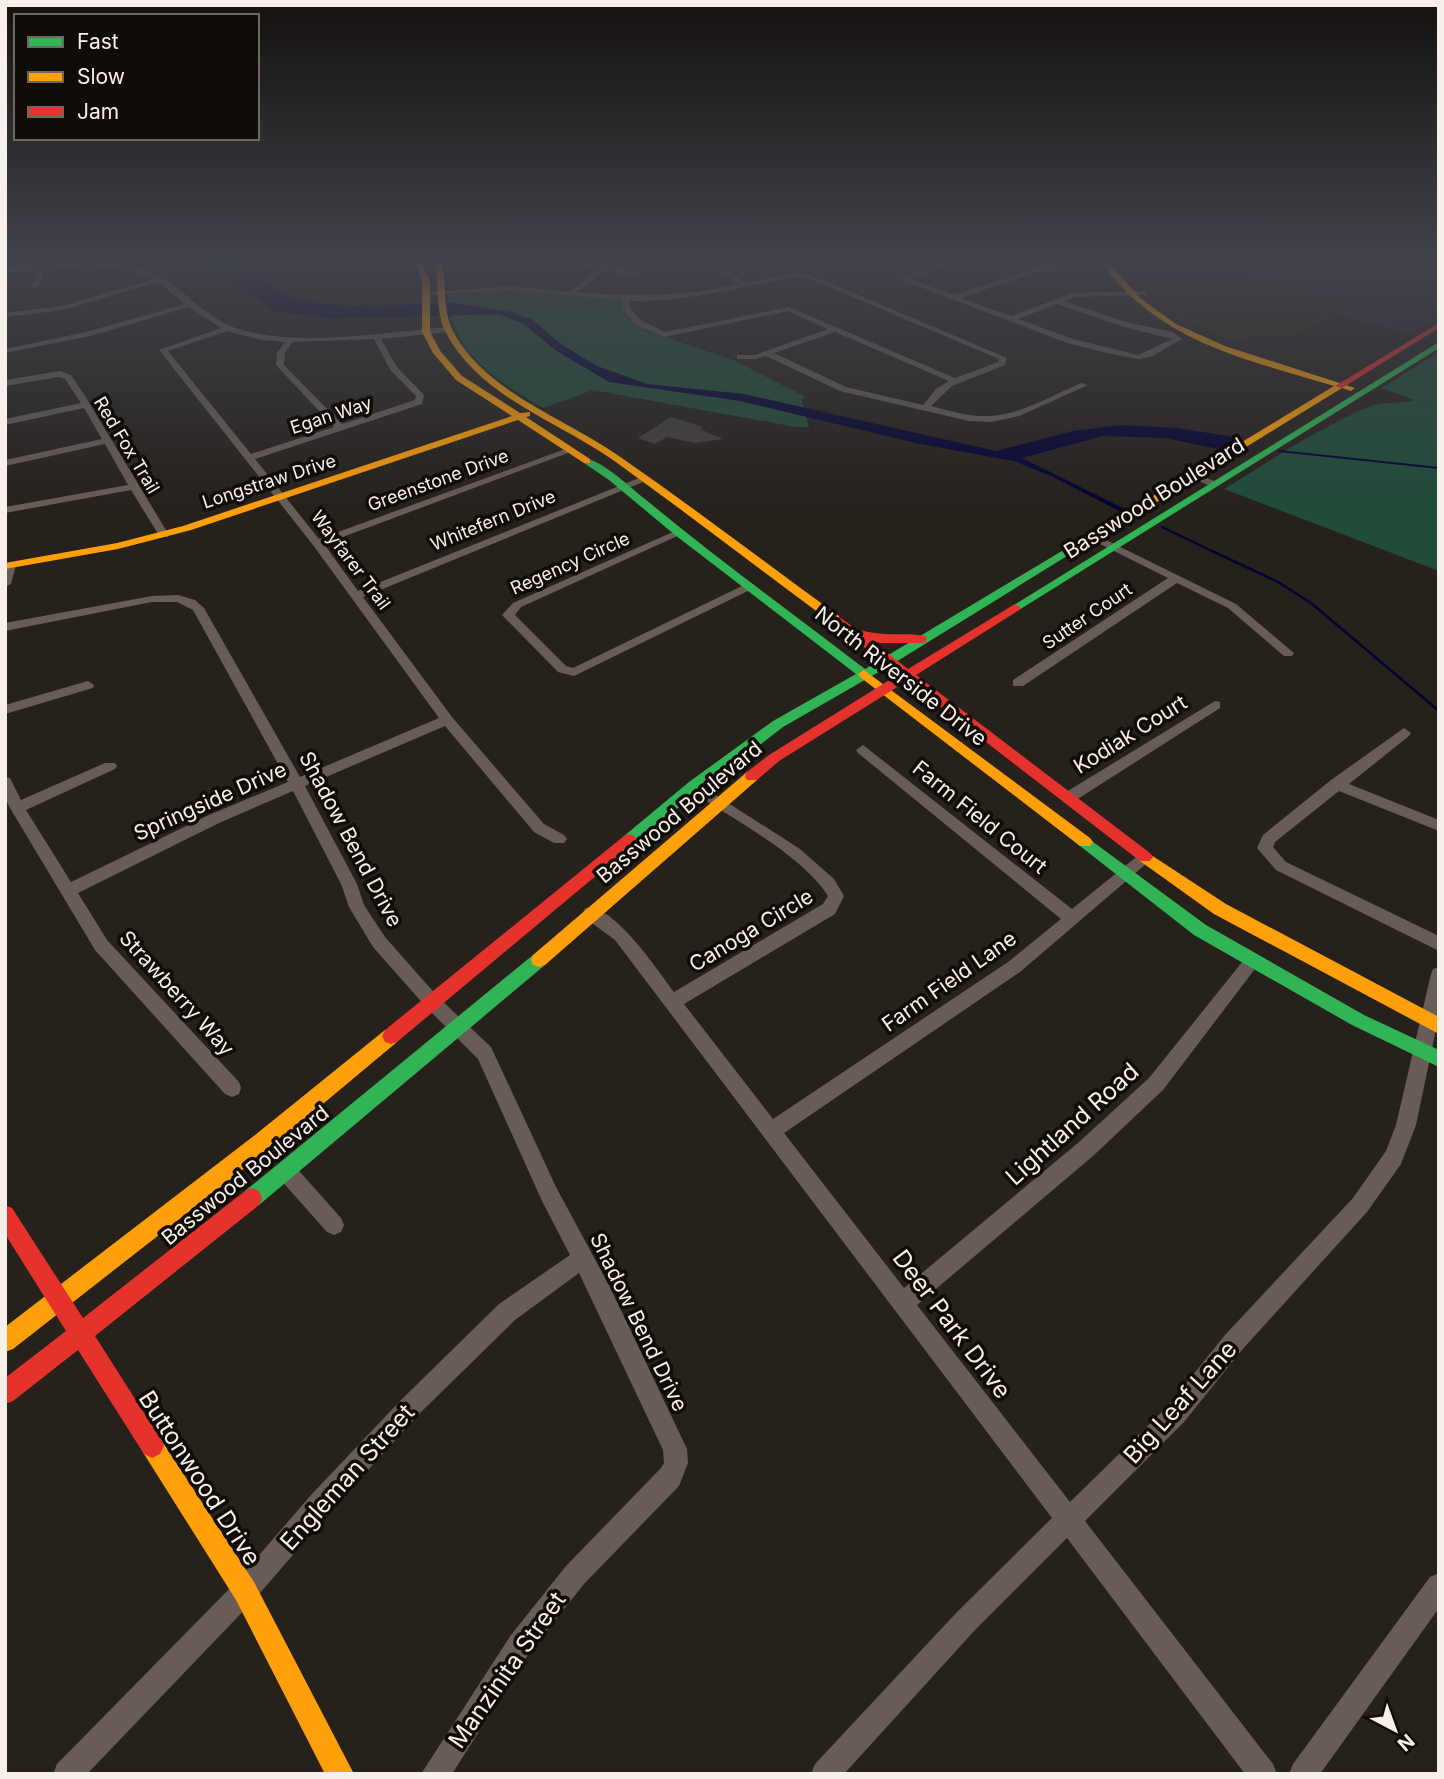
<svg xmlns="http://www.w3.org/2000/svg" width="1444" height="1779" font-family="Inter,sans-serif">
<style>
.commercial{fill:#34242c}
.built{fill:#332518}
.green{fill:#204c39}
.water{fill:#040333}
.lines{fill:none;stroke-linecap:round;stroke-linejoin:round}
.stream-far1{stroke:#040333;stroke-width:2}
.stream{stroke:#040333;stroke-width:2.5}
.building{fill:#433e3a}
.street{fill:#675d56;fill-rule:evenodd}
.fast{fill:#30b455;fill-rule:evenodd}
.slow{fill:#ff9f0a;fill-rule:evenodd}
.jam{fill:#e5322d;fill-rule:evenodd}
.labels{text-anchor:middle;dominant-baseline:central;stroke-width:7;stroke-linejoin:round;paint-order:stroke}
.far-street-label{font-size:18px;fill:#f7efe9;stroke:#110c08}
.street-label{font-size:21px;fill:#f7efe9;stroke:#110c08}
.near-street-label{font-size:24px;fill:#f7efe9;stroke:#110c08}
</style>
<rect width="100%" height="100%" fill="#27211c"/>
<path class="commercial" d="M 1189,260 L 1439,260 L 1439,316 L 1410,335 L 1335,314 L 1353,303 L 1213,263 L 1208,265 Z"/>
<path class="built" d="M 1120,260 L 1189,260 L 1208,265 L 1213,263 L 1354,304 L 1292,336 L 1225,339 L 1186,321 L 1161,306 Z"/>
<g class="green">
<path d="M 489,290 L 530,290 L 622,300 L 629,318 L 647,331 L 733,360 L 806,397 L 801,399 L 809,427 L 796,427 L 593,390 L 543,408 C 499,382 448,352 448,294 Z"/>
<path d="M 1439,352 L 1439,571 L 1224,489 C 1272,460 1319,427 1371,406 C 1381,402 1401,404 1414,400 L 1382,388 Z"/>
</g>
<path class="water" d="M 194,260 L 230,260 L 297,301 L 352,306 L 456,303 L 511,312 L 533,320 L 561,344 L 597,366 L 647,384 L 744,394 L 996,451 L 1073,431 L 1120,425 L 1177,428 L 1235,437 L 1223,450 L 1164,438 L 1103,436 L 1022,458 L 1127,510 L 1123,513 L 1053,477 L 1014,461 L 920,444 L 740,401 L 609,382 L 555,350 L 524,324 L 499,314 L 332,319 L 275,311 Z"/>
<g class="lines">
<g class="stream-far1">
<path d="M 1279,451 L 1439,468"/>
<path d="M 1162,527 L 1216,553"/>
</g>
<path class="stream" d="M 1212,551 L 1278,582 L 1311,603 L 1439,711"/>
</g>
<g class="building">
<path d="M 1231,260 L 1296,260 L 1311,264 L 1293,272 L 1284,269 L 1272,275 L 1230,263 Z"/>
<path d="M 671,417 L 703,427 L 700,429 L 723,439 L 695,443 L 667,437 L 655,444 L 638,438 Z"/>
</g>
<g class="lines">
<g class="street">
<path d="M 545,260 L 602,266 L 610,260 L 617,260 L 609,267 L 637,272 L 635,275 L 605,271 L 577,292 C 636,298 681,296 739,284 L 700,260 L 711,262 L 736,260 L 717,265 L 747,283 L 794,273 L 809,274 L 1007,358 L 1005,365 L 952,386 L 931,406 C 950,411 969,417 989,416 C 1020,415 1053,395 1081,383 L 1088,385 L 1019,416 L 991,422 L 969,421 L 840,391 L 766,356 L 756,359 L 737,359 L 737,355 L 755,355 L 828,329 L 788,311 L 664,337 L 636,325 L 623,309 L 622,300 L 512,290 L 426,295 L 422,293 L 512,286 L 569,292 L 598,269 ZM 794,277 L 808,278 L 999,359 L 998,362 L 955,378 L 789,307 L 665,332 L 642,321 L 631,309 L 629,301 C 685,302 739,288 794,277 ZM 835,332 L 949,381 L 936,389 L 923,405 L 846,387 L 774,353 Z"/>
<path d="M 949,260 L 958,260 L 910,279 L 954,295 L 1033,269 L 1064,265 L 1062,260 L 1068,260 L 1070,268 L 1036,272 L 961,298 L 1011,316 L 1073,293 L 1145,291 L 1148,295 L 1074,297 L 1064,301 L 1126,322 L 1173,332 L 1182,339 L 1151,357 L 1138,359 L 1116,355 L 1067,343 L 899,279 ZM 1057,304 L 1121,326 L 1172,339 L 1138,355 L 1073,339 L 1018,319 Z"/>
<path d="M 84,262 C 104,263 127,263 147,270 C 184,285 205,321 245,331 C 292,343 349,337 398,332 C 415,331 434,327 451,328 L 448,332 L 381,339 L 397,367 L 424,395 L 422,404 L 255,459 L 319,539 L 568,448 L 576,450 L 324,544 L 358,591 L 639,478 L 648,480 L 363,597 L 452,717 L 544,824 L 564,835 L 567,839 L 564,843 L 554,843 L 534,832 L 445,726 L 305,786 L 357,884 L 364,905 L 385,937 L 438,997 L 491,1047 L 556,1187 L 611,1289 L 687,1449 L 688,1463 L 679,1486 L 584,1584 L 529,1653 L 452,1774 L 421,1774 L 511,1635 L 566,1566 L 661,1468 L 664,1463 L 663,1450 L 579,1273 L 515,1320 L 417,1416 L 329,1513 L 254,1600 L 87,1774 L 53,1774 L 57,1764 L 236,1582 L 311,1495 L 401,1400 L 499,1304 L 570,1255 L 542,1201 L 478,1059 L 426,1007 L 373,947 L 349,907 L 341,884 L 293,791 L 219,823 L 78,893 L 107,940 L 239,1082 L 241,1088 L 239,1094 L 232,1097 L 225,1094 L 95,950 L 10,808 L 5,798 L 5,777 L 10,778 L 21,800 L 105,763 L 115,763 L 117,766 L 115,769 L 26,810 L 71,882 L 209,815 L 288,782 L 193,610 L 177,602 L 152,602 L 5,631 L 5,623 L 152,596 L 178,595 L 195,600 L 204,608 L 300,777 L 439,718 L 313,545 L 159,350 L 221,328 L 189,307 L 90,336 L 5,353 L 5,349 L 86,332 L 185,304 L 158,282 L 63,310 L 5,317 L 5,313 L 62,306 L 154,279 C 120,263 82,266 45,269 L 39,286 L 35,288 L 31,286 L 38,269 L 5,273 L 5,269 ZM 227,331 L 262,340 L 285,342 L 277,353 L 276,365 L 334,427 L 251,454 L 168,351 ZM 374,339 L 391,371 L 416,396 L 415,400 L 342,424 L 284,365 L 285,353 L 292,342 Z"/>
<path d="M 60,371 L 71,375 L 85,396 L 169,535 L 168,537 L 160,537 L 131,490 L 5,513 L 5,507 L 128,485 L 105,444 L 5,466 L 5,460 L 102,439 L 84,408 L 5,425 L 5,419 L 81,403 L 65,379 L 59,377 L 5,386 L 5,380 Z"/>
<path d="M 1194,473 L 1217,482 L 1218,484 L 1213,487 L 1191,478 L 1189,476 Z"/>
<path d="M 675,531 L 684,533 L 521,607 L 515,615 L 566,666 L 573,668 L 746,584 L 754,584 L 754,588 L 574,676 L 558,672 L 502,615 L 513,603 Z"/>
<path d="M 1092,533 L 1236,604 L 1294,653 L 1292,656 L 1284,656 L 1228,608 L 1177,583 L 1023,686 L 1013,686 L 1013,680 L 1168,578 L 1088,538 L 1087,536 Z"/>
<path d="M 10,562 L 16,565 L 11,584 L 5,587 L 5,564 Z"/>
<path d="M 88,681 L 94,685 L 93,688 L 5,714 L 5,705 Z"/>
<path d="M 1215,701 L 1220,702 L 1220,708 L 1073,802 L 1063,802 L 1061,798 L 1063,794 Z"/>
<path d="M 1404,728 L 1411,733 L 1409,736 L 1349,784 L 1439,820 L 1439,831 L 1339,791 L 1275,842 L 1273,847 L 1286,862 L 1439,936 L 1439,951 L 1276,870 L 1257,848 L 1263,835 L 1331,780 Z"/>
<path d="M 863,745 L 1072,909 L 1140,854 L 1150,854 L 1153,858 L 1020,972 L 784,1133 L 904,1288 L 1079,1142 L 1149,1078 L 1247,956 L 1253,954 L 1259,956 L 1261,961 L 1163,1090 L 1093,1156 L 917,1305 L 1070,1502 L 1168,1406 L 1225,1335 L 1353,1198 L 1386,1151 L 1396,1125 L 1431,974 L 1433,969 L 1439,967 L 1439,1015 L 1416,1125 L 1401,1164 L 1367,1212 L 1241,1351 L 1184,1422 L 1085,1521 L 1273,1764 L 1277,1774 L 1245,1774 L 1067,1538 L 975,1630 L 844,1774 L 811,1774 L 815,1764 L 957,1612 L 1052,1518 L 615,940 L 585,918 L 583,913 L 585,908 C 611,900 660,973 674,992 L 823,904 L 828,896 C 802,855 730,817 689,790 L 687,786 L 689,782 L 694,781 L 800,849 L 834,879 L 844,896 L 835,914 L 684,1004 L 773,1119 L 1008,962 L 1061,919 L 858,753 L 856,750 Z"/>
<path d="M 286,1161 L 293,1164 L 341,1218 L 344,1225 L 341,1232 L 334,1235 L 327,1232 L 279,1178 L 276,1171 L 279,1164 Z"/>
<path d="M 1439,1573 L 1439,1608 L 1320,1774 L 1289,1774 L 1293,1764 L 1430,1577 Z"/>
</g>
<g class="fast">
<path d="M 1439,342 L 1439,348 L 1019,610 L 1011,610 L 1009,608 Z"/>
<path d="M 584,459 C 600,458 632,489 645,499 C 716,558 792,613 865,669 L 1092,533 L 1101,535 L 891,665 L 783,727 L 629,846 L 624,844 L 621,840 L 624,836 L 689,782 L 773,721 L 856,674 L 675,535 L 609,480 L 584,463 Z"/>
<path d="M 1085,836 L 1206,925 L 1364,1015 L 1439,1050 L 1439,1067 L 1352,1025 L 1194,935 L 1080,846 L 1077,842 Z"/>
<path d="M 539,953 L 545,955 L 547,960 L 545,965 L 259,1205 L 252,1208 L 245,1205 L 242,1198 L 245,1191 L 533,955 Z"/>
</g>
<g class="slow">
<path d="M 415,260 L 421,260 L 430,282 L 430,332 L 441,352 L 462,376 L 520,413 L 530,412 L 530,416 L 526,417 L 590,459 L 590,463 L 584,463 L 518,420 L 191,530 L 118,549 L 5,569 L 5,563 L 117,543 L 183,526 L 512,416 L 456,380 L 433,353 L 422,332 L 422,282 Z"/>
<path d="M 435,260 L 441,260 C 447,283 442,312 454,333 C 488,394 565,418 619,456 C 694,508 766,563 839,616 L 839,622 L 831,622 C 758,568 687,513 613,460 C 557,421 480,397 446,333 C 435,312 439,282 435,260 Z"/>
<path d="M 1100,260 L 1106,260 L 1140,298 L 1176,324 L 1225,346 L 1355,388 L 1351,391 L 1342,388 L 1100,537 L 1092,537 L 1092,533 L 1334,386 C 1243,358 1157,342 1100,260 Z"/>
<path d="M 864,670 L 1090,838 L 1093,842 L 1090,846 L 1080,846 L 860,677 L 858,674 Z"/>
<path d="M 752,771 L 757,772 L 759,776 L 757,780 L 545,965 L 539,967 L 533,965 L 531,960 L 533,955 L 747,772 Z"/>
<path d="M 1145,851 L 1226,904 L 1439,1017 L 1439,1034 L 1214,914 L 1140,861 L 1137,857 Z"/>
<path d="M 391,1028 L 397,1030 L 400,1036 L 397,1042 L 269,1149 L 13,1349 L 5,1352 L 5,1327 L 255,1135 L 385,1030 Z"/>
<path d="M 152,1434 L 160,1438 L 254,1582 L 354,1774 L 325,1774 L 236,1600 L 144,1454 L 140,1446 L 144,1438 Z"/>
</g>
<g class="jam">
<path d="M 1439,323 L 1439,328 L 1342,388 L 1335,386 Z"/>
<path d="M 1015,604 L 1021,608 L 1019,610 L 916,675 L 1150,853 L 1153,857 L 1150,861 L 1140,861 L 907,681 L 779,761 L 757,780 L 747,780 L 745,776 L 747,772 L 769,755 L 899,674 L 831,622 L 831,616 C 843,615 849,627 860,630 C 882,637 904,632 926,636 L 926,642 L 922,643 L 880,643 L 871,640 L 908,669 Z"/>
<path d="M 629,834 L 634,836 L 637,840 L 634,844 L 397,1042 L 391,1044 L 385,1042 L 382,1036 L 385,1030 L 624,836 Z"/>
<path d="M 252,1188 L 259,1191 L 262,1198 L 259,1205 L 95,1336 L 160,1438 L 164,1446 L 160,1454 L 152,1458 L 144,1454 L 78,1350 L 13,1401 L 5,1404 L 5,1378 L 66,1331 L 5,1234 L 5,1205 L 12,1208 L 83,1318 L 245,1191 Z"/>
</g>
</g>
<linearGradient id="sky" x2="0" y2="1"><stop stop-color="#15120f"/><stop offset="0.51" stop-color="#41434b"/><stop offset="1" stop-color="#41434b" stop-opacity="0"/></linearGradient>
<rect width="1444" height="509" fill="url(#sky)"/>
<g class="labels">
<g class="far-street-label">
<text transform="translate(331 415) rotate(-18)">Egan Way</text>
<text transform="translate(127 445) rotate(59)">Red Fox Trail</text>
<text transform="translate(438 480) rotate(-20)">Greenstone Drive</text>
<text transform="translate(269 481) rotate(-18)">Longstraw Drive</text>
<text transform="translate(493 520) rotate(-22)">Whitefern Drive</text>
<text transform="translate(351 560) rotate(53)">Wayfarer Trail</text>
<text transform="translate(570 563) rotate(-24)">Regency Circle</text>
<text transform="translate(1087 616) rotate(-34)">Sutter Court</text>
</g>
<g class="street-label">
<text transform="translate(1154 498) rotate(-32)">Basswood Boulevard</text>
<text transform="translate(901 676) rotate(38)">North Riverside Drive</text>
<text transform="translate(1130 734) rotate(-32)">Kodiak Court</text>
<text transform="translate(210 801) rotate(-24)">Springside Drive</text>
<text transform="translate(679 812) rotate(-40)">Basswood Boulevard</text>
<text transform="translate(980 817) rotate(39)">Farm Field Court</text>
<text transform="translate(351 839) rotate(62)">Shadow Bend Drive</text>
<text transform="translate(751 930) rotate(-31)">Canoga Circle</text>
<text transform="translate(949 981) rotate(-35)">Farm Field Lane</text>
<text transform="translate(177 993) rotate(48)">Strawberry Way</text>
<text transform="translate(245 1175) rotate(-39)">Basswood Boulevard</text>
<text transform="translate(639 1322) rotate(64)">Shadow Bend Drive</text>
</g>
<g class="near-street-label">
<text transform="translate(1072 1124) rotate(-42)">Lightland Road</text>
<text transform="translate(952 1324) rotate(53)">Deer Park Drive</text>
<text transform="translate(1180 1402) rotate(-48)">Big Leaf Lane</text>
<text transform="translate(347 1477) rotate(-48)">Engleman Street</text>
<text transform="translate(200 1478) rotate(57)">Buttonwood Drive</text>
<text transform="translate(507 1670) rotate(-55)">Manzinita Street</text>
</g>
</g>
<rect width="1444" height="1779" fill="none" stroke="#f7efe9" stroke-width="14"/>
<rect x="14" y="14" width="245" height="126" fill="#110c08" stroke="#6d6762" stroke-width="2"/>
<rect x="28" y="37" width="35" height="10" fill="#30b455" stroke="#6d6762" stroke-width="2"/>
<text x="77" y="49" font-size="21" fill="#f7efe9">Fast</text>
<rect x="28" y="72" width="35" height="10" fill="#ff9f0a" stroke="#6d6762" stroke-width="2"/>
<text x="77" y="84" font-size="21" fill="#f7efe9">Slow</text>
<rect x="28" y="107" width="35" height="10" fill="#e5322d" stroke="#6d6762" stroke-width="2"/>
<text x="77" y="119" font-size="21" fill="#f7efe9">Jam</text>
<g transform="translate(1395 1730) rotate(139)" stroke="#110c08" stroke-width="5" paint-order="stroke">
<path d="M0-5L12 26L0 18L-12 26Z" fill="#f7efe9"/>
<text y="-10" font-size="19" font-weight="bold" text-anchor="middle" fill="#f7efe9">N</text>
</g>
</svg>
